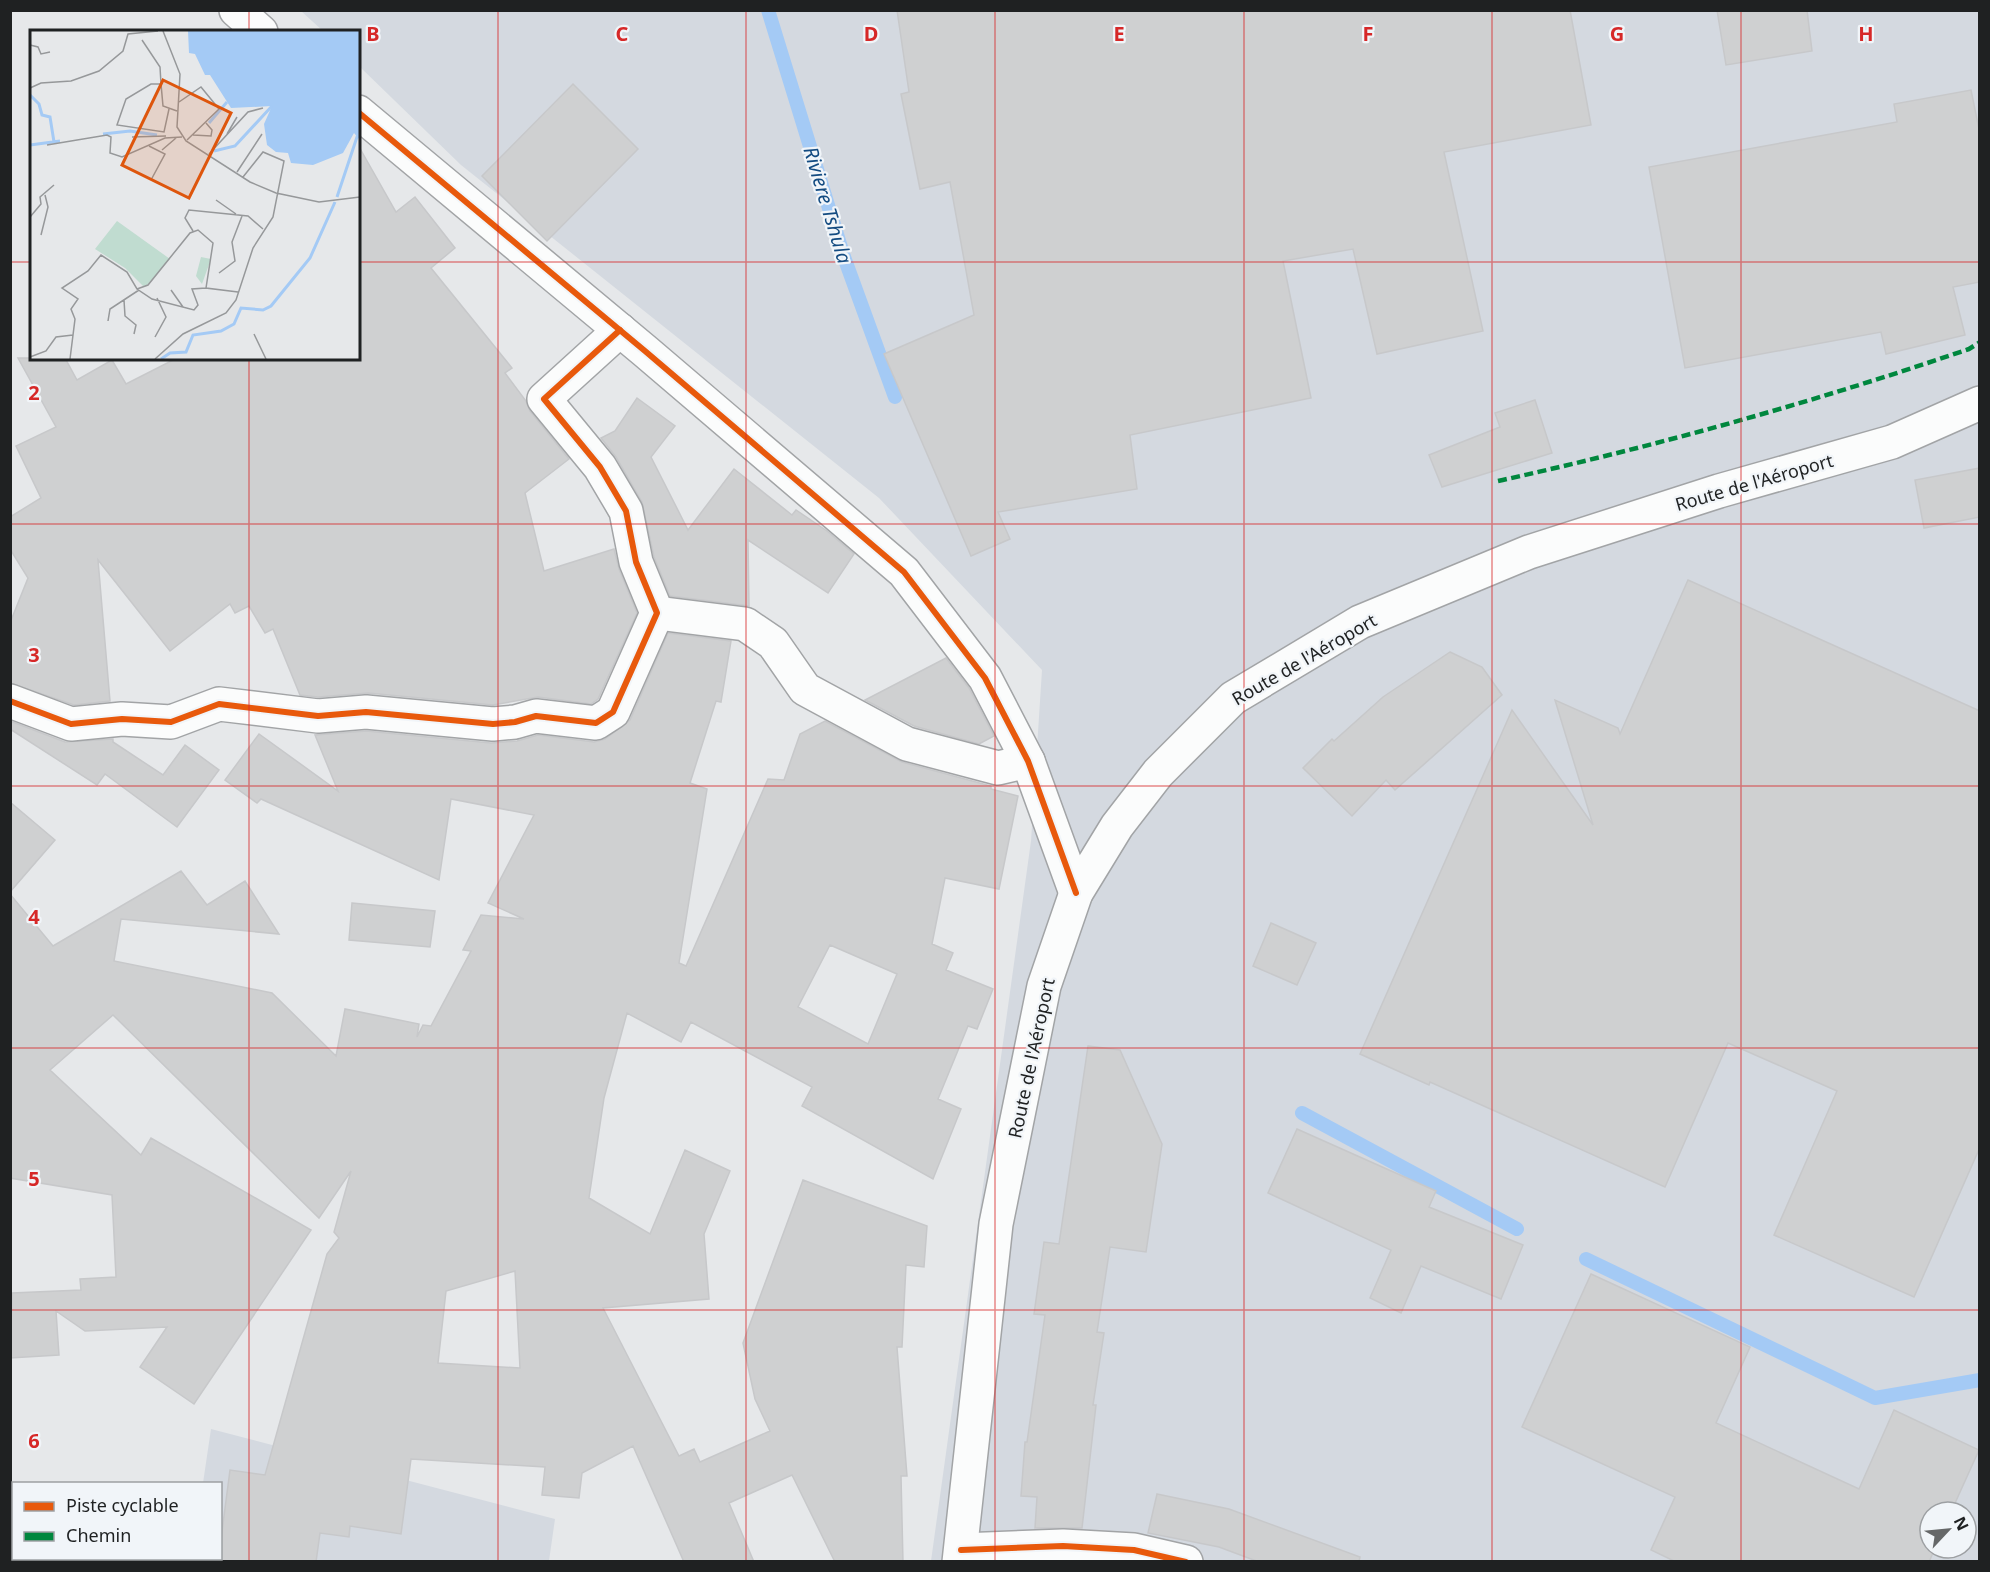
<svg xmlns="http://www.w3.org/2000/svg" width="1990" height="1572" font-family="'Noto Sans',sans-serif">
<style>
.built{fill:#d4d9e0;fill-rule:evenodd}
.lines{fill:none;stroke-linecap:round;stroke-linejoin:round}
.stream{stroke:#a4caf5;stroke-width:14}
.building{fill:#cfd0d1;stroke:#c7c8ca;stroke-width:1.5;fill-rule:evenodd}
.street-casing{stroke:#a2a4a6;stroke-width:36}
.highway-casing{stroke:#a2a4a6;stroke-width:36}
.street{stroke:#fbfcfc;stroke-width:33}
.highway{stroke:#fbfcfc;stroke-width:33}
.quiet{stroke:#00873e;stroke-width:4.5;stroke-dasharray:9 4.5;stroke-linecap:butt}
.cycleway-casing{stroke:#f1f5f9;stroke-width:10}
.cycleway{stroke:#e8590c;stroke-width:6}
.grid{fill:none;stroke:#d62828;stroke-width:1.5;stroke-opacity:0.55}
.labels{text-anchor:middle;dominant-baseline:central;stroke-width:4.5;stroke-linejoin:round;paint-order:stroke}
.street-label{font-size:18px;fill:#1f2122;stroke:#f1f5f9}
.water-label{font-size:20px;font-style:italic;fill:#134b81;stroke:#f1f5f9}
.inset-river{fill:none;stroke:#a4caf5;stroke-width:3}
.inset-road{fill:none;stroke:#96989a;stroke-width:1.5}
.view{fill:#de560d;fill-opacity:0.15;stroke:#de560d;stroke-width:3}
.inset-edge{fill:none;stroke:#1f2122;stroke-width:3}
.grid-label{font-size:20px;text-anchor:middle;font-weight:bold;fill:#d62828;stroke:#f1f5f9;stroke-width:4.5;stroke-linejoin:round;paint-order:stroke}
</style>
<rect width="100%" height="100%" fill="#e6e8ea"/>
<g class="built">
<path d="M 301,11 L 1979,11 L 1979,1561 L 931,1561 L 1031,841 L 1042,670 L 879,498 L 461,165 L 359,66 L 358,32 L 323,31 ZM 1930,1512 L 1966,1512 L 1966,1548 L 1930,1548 Z"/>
<path d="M 211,1429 L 555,1519 L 549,1561 L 190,1562 L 191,1559 L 220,1558 L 220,1484 L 203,1483 Z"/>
</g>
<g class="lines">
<g class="stream">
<path d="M 768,10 L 844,257 L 895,397"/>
<path d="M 1302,1113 L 1517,1229"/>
<path d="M 1586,1259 L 1875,1398 L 1980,1380"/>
</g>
</g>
<g class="building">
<path d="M 897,10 L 1570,10 L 1591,125 L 1444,152 L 1483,331 L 1377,354 L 1353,249 L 1283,261 L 1311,398 L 1130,435 L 1137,489 L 998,512 L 1010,539 L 971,556 L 884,354 L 974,315 L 950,182 L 920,189 L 901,94 L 909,92 Z"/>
<path d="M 1717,10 L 1807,10 L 1812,51 L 1726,65 Z"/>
<path d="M 573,84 L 638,149 L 547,241 L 482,176 Z"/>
<path d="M 1971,90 L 1980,134 L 1980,282 L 1953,287 L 1965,335 L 1886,354 L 1881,332 L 1685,368 L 1649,167 L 1897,122 L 1894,104 Z"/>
<path d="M 358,145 L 396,212 L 415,197 L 455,248 L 431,268 L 512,368 L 505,373 L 526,401 L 530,411 L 569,459 L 525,493 L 544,571 L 614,549 L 619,569 L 637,613 L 598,699 L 591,704 L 538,697 L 493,705 L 368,693 L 318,697 L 300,695 L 273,629 L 265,633 L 249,606 L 235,613 L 230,604 L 170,651 L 98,560 L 110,701 L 74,705 L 10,683 L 10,623 L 28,578 L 10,549 L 10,517 L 41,498 L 16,446 L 56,427 L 18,358 L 65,358 L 77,380 L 112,360 L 126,384 L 177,358 L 358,358 Z"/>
<path d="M 637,398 L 675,426 L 651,457 L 688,530 L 734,469 L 792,515 L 796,510 L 827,531 L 854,554 L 828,593 L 748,540 L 749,606 L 670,596 L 654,557 L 642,502 L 616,457 L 601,438 L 615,431 Z"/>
<path d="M 1535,400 L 1552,453 L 1442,487 L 1429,455 L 1500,427 L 1495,413 Z"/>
<path d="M 1980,468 L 1980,517 L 1924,528 L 1915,480 Z"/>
<path d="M 1688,580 L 1980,711 L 1980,1147 L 1914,1297 L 1774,1235 L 1837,1091 L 1728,1043 L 1665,1187 L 1430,1082 L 1429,1085 L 1360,1054 L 1512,710 L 1593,825 L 1555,700 L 1618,728 L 1620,734 Z"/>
<path d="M 668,633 L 731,641 L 721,702 L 716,701 L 690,783 L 707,789 L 679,963 L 686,966 L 768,779 L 784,780 L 800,734 L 825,721 L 902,762 L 991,786 L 991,789 L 1018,796 L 999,889 L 945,878 L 932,944 L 953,953 L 946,970 L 993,989 L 977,1029 L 968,1026 L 938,1099 L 961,1109 L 933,1179 L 802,1106 L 812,1087 L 691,1022 L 681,1042 L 627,1013 L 604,1098 L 589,1198 L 650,1234 L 685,1150 L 730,1171 L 704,1234 L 709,1299 L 603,1308 L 679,1456 L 694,1449 L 700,1462 L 770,1431 L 755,1399 L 743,1343 L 803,1180 L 927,1226 L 924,1267 L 906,1265 L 902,1347 L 897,1347 L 907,1476 L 901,1476 L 903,1562 L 835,1562 L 792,1475 L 729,1503 L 754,1562 L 684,1562 L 633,1446 L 582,1473 L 579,1498 L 542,1495 L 545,1467 L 411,1459 L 401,1534 L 350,1526 L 349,1537 L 320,1533 L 316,1562 L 218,1562 L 230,1470 L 265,1475 L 327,1254 L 339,1238 L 334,1232 L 351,1171 L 319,1218 L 113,1015 L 50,1070 L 141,1155 L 151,1138 L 311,1230 L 194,1404 L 140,1367 L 167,1327 L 85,1331 L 56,1311 L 59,1355 L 10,1358 L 12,1293 L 81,1290 L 80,1279 L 116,1277 L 112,1195 L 10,1178 L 10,894 L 53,946 L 181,871 L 207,905 L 245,881 L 279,934 L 121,919 L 114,961 L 272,993 L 336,1056 L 345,1009 L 419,1024 L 417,1037 L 423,1025 L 431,1026 L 471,951 L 463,950 L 481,915 L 524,919 L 488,903 L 534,815 L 451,799 L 439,880 L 261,799 L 257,803 L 225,780 L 259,734 L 338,791 L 315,735 L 366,731 L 491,743 L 517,741 L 538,735 L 594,742 L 605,739 L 630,720 ZM 830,945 L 897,974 L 868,1044 L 798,1007 ZM 515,1271 L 520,1368 L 438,1363 L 446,1291 Z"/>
<path d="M 1450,652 L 1482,667 L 1502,695 L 1395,790 L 1386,780 L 1352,816 L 1303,768 L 1332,739 L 1334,741 L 1383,697 Z"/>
<path d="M 946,658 L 969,688 L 994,736 L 979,744 L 914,726 L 865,700 Z"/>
<path d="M 10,721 L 65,742 L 113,739 L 113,742 L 163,775 L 185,745 L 219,770 L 177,827 L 105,774 L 97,785 L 10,729 Z"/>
<path d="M 10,802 L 55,840 L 10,892 Z"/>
<path d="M 352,903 L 435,911 L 430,947 L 349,940 Z"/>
<path d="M 1271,923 L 1316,943 L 1297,985 L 1253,966 Z"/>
<path d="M 1088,1046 L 1120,1050 L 1162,1144 L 1146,1252 L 1110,1247 L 1097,1332 L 1104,1333 L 1093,1405 L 1096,1405 L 1082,1528 L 1035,1528 L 1037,1497 L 1021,1496 L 1025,1442 L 1027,1442 L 1045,1315 L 1034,1314 L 1044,1242 L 1059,1244 Z"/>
<path d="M 1297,1129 L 1436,1191 L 1429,1207 L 1523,1245 L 1501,1299 L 1421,1266 L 1401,1313 L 1370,1298 L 1391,1250 L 1268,1193 Z"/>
<path d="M 1591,1274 L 1750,1347 L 1716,1423 L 1859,1489 L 1894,1410 L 1979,1450 L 1951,1512 L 1930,1512 L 1930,1548 L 1935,1548 L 1929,1562 L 1676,1562 L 1651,1550 L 1675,1497 L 1522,1427 Z"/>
<path d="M 1157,1494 L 1229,1509 L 1360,1557 L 1359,1562 L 1259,1562 L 1219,1547 L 1148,1533 Z"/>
</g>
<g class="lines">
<g class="street-casing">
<g id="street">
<path d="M 236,10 L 261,32"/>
<path d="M 358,112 L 645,351 L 904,572 L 985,678 L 1028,761 L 1076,893"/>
<path d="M 657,613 L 745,624 L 773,643 L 805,689 L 907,744 L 998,768 L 1028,761"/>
<path d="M 10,701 L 71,724 L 122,719 L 171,722 L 219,704 L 318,716 L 366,712 L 493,724 L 515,722 L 536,716 L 596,723 L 613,712 L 657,613 L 636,562 L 626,511 L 600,467 L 544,399 L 620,330"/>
<path d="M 961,1550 L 1063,1546 L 1134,1550 L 1186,1562"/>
</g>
</g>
<g class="highway-casing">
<path id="highway" d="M 959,1562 L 996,1224 L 1044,986 L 1076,893 L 1117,826 L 1158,773 L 1233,698 L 1360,622 L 1529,552 L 1719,491 L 1892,442 L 1980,403"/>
</g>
<use href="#street" class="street"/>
<use href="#highway" class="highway"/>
<path class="quiet" d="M 1498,481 C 1657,446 1814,402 1969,349 L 1980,342"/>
<g class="cycleway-casing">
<g id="cycleway">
<path d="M 358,112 L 645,351 L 904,572 L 985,678 L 1028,761 L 1076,893"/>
<path d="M 10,701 L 71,724 L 122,719 L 171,722 L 219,704 L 318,716 L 366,712 L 493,724 L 515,722 L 536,716 L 596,723 L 613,712 L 657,613 L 636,562 L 626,511 L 600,467 L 544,399 L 620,330"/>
<path d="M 961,1550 L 1063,1546 L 1134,1550 L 1186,1562"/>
</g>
</g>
<use href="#cycleway" class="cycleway"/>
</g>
<path class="grid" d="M 249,10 L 249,32M 498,10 L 498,1562M 746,10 L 746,1562M 995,10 L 995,1562M 1244,10 L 1244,1562M 1492,10 L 1492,1562M 1741,10 L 1741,1562M 10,262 L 32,262M 358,262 L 1980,262M 249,358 L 249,1562M 10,524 L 1980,524M 10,786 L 1980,786M 10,1048 L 1980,1048M 10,1310 L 1980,1310"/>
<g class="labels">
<g class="street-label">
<text transform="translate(1754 482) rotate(-16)">Route de l'Aéroport</text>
<text transform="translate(1304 659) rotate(-30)">Route de l'Aéroport</text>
<text transform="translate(1031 1058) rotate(-78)">Route de l'Aéroport</text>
</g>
<g class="water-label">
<text transform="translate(828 205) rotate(73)">Riviere Tshula</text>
</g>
</g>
<g transform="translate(30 30)">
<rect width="330" height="330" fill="#e6e8ea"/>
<path d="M 87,191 L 140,229 L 117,255 L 113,256 L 95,238 L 65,219 ZM 171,227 L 181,229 L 172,254 L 166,246 Z" fill="#c0dcd0"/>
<path d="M 158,1 L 330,1 L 330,110 L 324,103 L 313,123 L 283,135 L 261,133 L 258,123 L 246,122 L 237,115 L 234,94 L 242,76 L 201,78 L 180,45 L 175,45 L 165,24 L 159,23 Z" fill="#a4caf5"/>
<path class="inset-river" d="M 0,65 L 9,74 L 12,85 L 20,87 L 24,112M 179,93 L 197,72M 73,104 L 100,101 L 127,105M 0,115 L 30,111M 184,121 L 205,116 L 242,76M 307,167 L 328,104M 131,329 L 140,323 L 156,322 L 163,305 L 191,301 L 204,294 L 211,278 L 233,280 L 241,276 L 280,228 L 305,172"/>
<path class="inset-road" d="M 133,1 L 150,44 L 147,97 L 156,111 L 220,152 L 246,163 L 289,172 L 330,167M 112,10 L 130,37 L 131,54M 0,15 L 8,17 L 11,24 L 20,22M 0,58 L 11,53 L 41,51 L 69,41 L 93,21 L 98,4 L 128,1M 149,72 L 171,57 L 189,79 L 157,110M 139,79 L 134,102 L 87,95 L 96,69 L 121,54 L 131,54 L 133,76 L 147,81M 197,104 L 207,87M 163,105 L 181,106 L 182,100 L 176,93M 102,107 L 136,106M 17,115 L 77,105 L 81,107 L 80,123 L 92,127 L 135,108 L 152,107M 119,116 L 135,124 L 121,150M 132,120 L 146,108M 179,124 L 218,82 L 233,78M 207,142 L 232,104M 186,170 L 206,184M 0,187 L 11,174 L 10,167 L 24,155M 163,201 L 155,188 L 159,180 L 218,186 L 233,199M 11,205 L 18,177 L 15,165M 189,243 L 205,231 L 202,212 L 212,186M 107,259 L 118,255 L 160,203 L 168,200 L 183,213 L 176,258 L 208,262M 141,260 L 153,277M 94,270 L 95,286 L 106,295 L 104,304M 78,291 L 80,279 L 109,260M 224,304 L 236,329M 125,307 L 136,287 L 127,268M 0,327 L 16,321 L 26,307 L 43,305M 40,329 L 45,289 L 41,279 L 48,269 L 32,258 L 58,241 L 71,225 L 97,242 L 107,259 L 122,269 L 164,280 L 168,275 L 162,259 L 176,258M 125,329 L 153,304 L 196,283 L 206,270 L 223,218 L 243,187 L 254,131 L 233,122 L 213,147"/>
<path class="view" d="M 133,50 L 201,83 L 159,168 L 92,135 Z"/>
<rect width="330" height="330" class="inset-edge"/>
</g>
<g class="grid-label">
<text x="373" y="41">B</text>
<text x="622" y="41">C</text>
<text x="871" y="41">D</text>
<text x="1119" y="41">E</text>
<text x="1368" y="41">F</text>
<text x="1617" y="41">G</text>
<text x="1866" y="41">H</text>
<text x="34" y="400">2</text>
<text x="34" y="662">3</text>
<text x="34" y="924">4</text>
<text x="34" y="1186">5</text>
<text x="34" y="1448">6</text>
</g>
<rect width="1990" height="1572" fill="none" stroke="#1f2122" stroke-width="24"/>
<rect x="12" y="1482" width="210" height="78" fill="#f1f5f9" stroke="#9da0a3" stroke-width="1.5"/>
<rect x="24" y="1502" width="30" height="9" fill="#e8590c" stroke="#9da0a3" stroke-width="1.5"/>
<text x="66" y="1512" font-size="18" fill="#1f2122">Piste cyclable</text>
<rect x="24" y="1532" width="30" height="9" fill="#00873e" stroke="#9da0a3" stroke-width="1.5"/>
<text x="66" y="1542" font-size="18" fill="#1f2122">Chemin</text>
<g transform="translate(1948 1530) rotate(64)"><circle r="28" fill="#f1f5f9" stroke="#9da0a3" stroke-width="1.5"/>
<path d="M0-4.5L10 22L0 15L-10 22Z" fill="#656768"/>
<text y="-9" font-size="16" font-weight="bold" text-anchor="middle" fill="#1f2122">N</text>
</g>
</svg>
